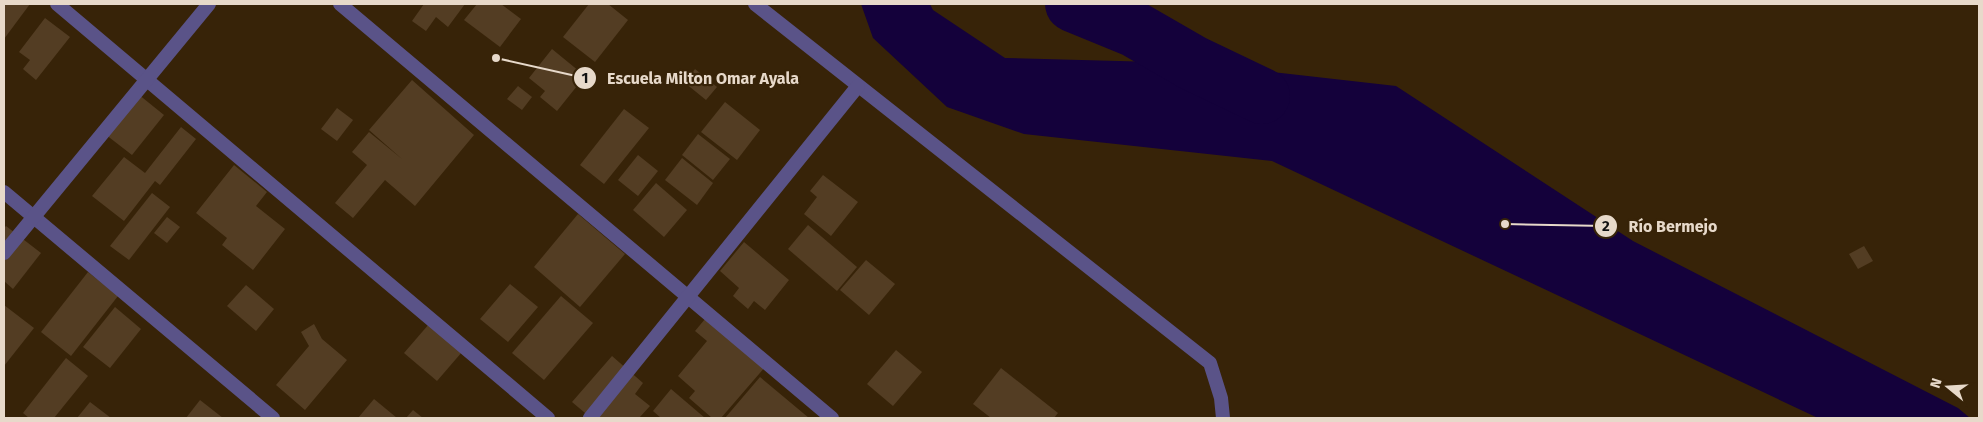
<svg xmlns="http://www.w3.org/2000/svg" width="1983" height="422" font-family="'Fira Sans',sans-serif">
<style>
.water{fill:#14013b}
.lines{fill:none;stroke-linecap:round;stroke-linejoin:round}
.river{stroke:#14013b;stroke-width:56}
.building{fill:#533d23}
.minor{stroke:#5a5388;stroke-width:14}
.leader{fill:none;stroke:#e7d9ca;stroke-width:2}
.callout-dot{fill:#e7d9ca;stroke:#372308;stroke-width:2}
.mark-label{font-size:15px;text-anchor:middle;font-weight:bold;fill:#111}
.callout-label{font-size:16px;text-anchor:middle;font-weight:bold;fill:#e7d9ca;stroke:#372308;stroke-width:4.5;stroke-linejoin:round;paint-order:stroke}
</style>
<rect width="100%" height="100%" fill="#372308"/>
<path class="water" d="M 861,4 L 930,4 L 933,10 L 1005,58 L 1193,63 L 1396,86 L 1633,241 L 1958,408 L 1970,418 L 1818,418 L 1272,161 L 1024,134 L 947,107 L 873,38 Z"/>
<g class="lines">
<path class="river" d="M 1073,4 L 1134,29 L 1193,63 L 1262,96"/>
</g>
<g class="building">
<path d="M 4,4 L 30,4 L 4,39 Z"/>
<path d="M 424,4 L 465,4 L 448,27 L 436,17 L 426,31 L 412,21 Z"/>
<path d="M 477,4 L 501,4 L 521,19 L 500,47 L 464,20 Z"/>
<path d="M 589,4 L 608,4 L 628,20 L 595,62 L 563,37 Z"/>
<path d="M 45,18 L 70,37 L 36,80 L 23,69 L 30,60 L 19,52 Z"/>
<path d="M 552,49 L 585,76 L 557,111 L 540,97 L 545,91 L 529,78 Z"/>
<path d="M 695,69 L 717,87 L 706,100 L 685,83 Z"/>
<path d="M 412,80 L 474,135 L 415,206 L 385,180 L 353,218 L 335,203 L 367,165 L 352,152 L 369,132 L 402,159 L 369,130 Z"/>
<path d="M 518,86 L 532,97 L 522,110 L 507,99 Z"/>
<path d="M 133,90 L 164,115 L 132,155 L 101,131 Z"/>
<path d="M 725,102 L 760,130 L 737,160 L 701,132 Z"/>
<path d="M 337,108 L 353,120 L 337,141 L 321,129 Z"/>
<path d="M 624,109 L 649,128 L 604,184 L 580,165 Z"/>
<path d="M 181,127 L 196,139 L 160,185 L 155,181 L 124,221 L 92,196 L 124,157 L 145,173 Z"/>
<path d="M 698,134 L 730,159 L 713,180 L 682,155 Z"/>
<path d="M 638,155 L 658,171 L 638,196 L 618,180 Z"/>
<path d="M 682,158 L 713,183 L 697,205 L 665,180 Z"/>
<path d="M 234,165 L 267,192 L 256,206 L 285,229 L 253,270 L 222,245 L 227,238 L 196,213 Z"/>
<path d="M 823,175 L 858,202 L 831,236 L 804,214 L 817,197 L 810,191 Z"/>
<path d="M 656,183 L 687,210 L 664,237 L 633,210 Z"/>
<path d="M 152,193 L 170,207 L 129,260 L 110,246 Z"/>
<path d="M 578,214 L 625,254 L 580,307 L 534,267 Z"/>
<path d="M 167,217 L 180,227 L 167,243 L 154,233 Z"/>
<path d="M 808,225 L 857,267 L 837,291 L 788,249 Z"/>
<path d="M 6,226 L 41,253 L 13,289 L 4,281 L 4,228 Z"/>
<path d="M 744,242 L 789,280 L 765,310 L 754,301 L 748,309 L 733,296 L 739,288 L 720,271 Z"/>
<path d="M 1864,246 L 1873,261 L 1858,269 L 1849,254 Z"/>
<path d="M 866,260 L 895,284 L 869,315 L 840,290 Z"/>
<path d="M 88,272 L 118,296 L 71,356 L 41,332 Z"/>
<path d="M 510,284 L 538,307 L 508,342 L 480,319 Z"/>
<path d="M 246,285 L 274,309 L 256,331 L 227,306 Z"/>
<path d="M 561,296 L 593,323 L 544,380 L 512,353 Z"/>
<path d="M 4,305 L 34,328 L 4,366 Z"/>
<path d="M 115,307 L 141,329 L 110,368 L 83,347 Z"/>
<path d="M 705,319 L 765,367 L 721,418 L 712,418 L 689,398 L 695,391 L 678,376 L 707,341 L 695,331 Z"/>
<path d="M 314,324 L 322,339 L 347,360 L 305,410 L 276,385 L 309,346 L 301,332 Z"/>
<path d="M 429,324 L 462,352 L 437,381 L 404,353 Z"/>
<path d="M 896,350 L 922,372 L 893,406 L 867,384 Z"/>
<path d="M 612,356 L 643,383 L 635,394 L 650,406 L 639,418 L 591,418 L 572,402 Z"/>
<path d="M 66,358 L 88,376 L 54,418 L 29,418 L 23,413 Z"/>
<path d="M 1001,368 L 1058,413 L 1054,418 L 991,418 L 973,404 Z"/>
<path d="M 760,377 L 809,418 L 725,418 Z"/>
<path d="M 671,389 L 705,418 L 661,418 L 653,411 Z"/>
<path d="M 374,399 L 397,418 L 358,418 Z"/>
<path d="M 200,400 L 223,418 L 186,418 Z"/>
<path d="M 90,402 L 111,418 L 77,418 Z"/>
<path d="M 413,410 L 423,418 L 406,418 Z"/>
</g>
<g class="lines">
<g class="minor">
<path d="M 57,4 L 548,418"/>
<path d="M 340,4 L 832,418"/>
<path d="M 755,4 L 1210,363 L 1221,398 L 1223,418"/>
<path d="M 4,192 L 273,418"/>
<path d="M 4,253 L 209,4"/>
<path d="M 590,418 L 858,86"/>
</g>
</g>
<path class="leader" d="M496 58L585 78M1505 224L1606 226"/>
<g class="callout-dot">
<circle cx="496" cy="58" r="5"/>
<circle cx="1505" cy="224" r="5"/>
<circle cx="585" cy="78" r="12"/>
<circle cx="1606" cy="226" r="12"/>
</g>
<g class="mark-label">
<text x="585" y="83">1</text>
<text x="1606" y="231">2</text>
</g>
<g class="callout-label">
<text x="703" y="84">Escuela Milton Omar Ayala</text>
<text x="1673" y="232">Río Bermejo</text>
</g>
<rect width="1983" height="422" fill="none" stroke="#e7d9ca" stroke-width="10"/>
<g transform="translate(1948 387) rotate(288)" stroke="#372308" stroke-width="4" paint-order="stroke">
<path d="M0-4L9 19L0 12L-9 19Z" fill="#e7d9ca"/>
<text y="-8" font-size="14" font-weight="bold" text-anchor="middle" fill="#e7d9ca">N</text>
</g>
</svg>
